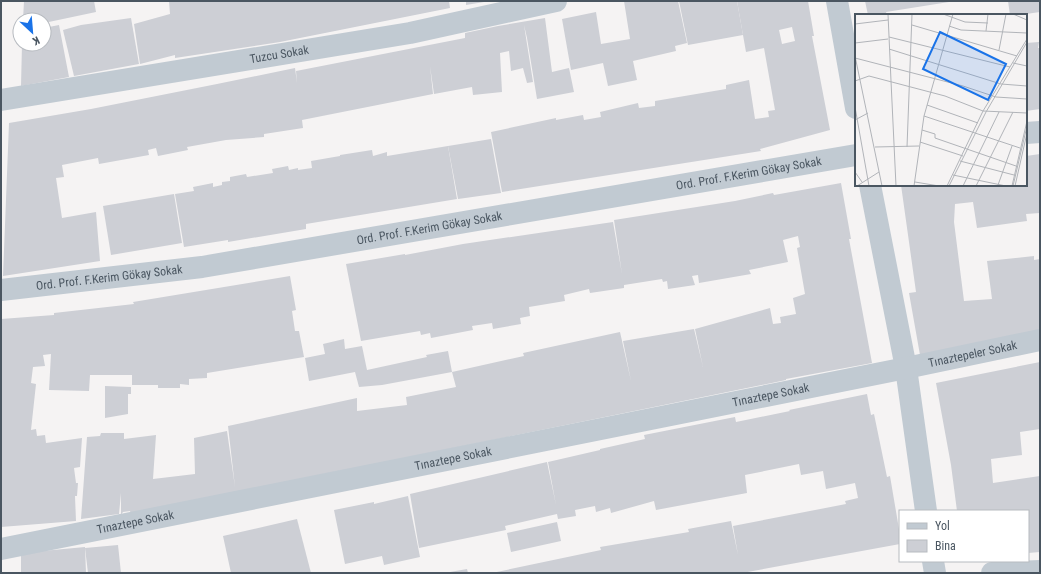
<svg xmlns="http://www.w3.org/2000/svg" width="1041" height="574" font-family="'Roboto Condensed',sans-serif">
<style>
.building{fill:#cdcfd5;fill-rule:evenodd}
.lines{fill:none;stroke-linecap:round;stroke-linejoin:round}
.minor{stroke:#c1cad2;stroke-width:22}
.labels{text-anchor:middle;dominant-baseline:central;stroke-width:4;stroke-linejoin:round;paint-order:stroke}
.street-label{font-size:12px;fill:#4a5661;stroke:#fff}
.inset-road{fill:none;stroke:#b1b4b9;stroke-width:1}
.view{fill:#1a73e8;fill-opacity:0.15;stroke:#1a73e8;stroke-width:2}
.inset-edge{fill:none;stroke:#4a5661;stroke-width:2}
</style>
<rect width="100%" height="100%" fill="#f5f3f3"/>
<g class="building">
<path d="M 24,1 L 94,1 L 96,12 L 44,23 L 44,20 L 23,20 Z"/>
<path d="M 169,1 L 449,1 L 450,8 L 280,42 L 175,58 L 175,55 L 140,64 L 134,24 L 170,14 Z"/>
<path d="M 466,1 L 484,1 L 484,2 L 466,5 Z"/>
<path d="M 624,1 L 678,1 L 687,43 L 675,46 L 676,51 L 633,61 L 637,80 L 608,86 L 603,63 L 571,70 L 562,19 L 596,12 L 601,44 L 630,39 Z"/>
<path d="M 679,1 L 737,1 L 743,35 L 688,45 Z"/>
<path d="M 737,1 L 808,1 L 814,36 L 812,36 L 830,130 L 760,149 L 761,151 L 502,192 L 491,132 L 556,118 L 556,120 L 583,115 L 584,120 L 601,117 L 600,112 L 638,103 L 639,108 L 655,106 L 655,101 L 726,89 L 726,85 L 749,80 L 755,119 L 769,117 L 768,111 L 775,110 L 764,48 L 746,52 ZM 792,27 L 795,41 L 782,44 L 779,30 Z"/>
<path d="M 865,1 L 949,1 L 949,2 L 886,12 L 887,15 L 868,15 Z"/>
<path d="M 1008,1 L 1040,1 L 1040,12 L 1019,15 L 1010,15 Z"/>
<path d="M 131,18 L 139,64 L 74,76 L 63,30 L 81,25 Z"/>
<path d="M 545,18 L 552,72 L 569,68 L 574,92 L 537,99 L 527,38 L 524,25 L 533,82 L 527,83 L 523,68 L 511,71 L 509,51 L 500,53 L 502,92 L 473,95 L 472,87 L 434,94 L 430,66 L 433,94 L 302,120 L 303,128 L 264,134 L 264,137 L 226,140 L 187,147 L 188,150 L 158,156 L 156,148 L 148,150 L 149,155 L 99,164 L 98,158 L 62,165 L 64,177 L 56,178 L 62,218 L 96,212 L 100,261 L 3,276 L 9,123 L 91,109 L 217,84 L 295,68 L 297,83 L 296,71 L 465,38 L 465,33 L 498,26 Z"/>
<path d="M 59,25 L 69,77 L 21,86 L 22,44 L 44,44 L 44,28 Z"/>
<path d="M 1039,42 L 1038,48 L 1040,48 L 1040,109 L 1026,111 L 1026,43 Z"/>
<path d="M 491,139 L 501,193 L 458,199 L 448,146 Z"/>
<path d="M 448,146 L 457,199 L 306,224 L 306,229 L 228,242 L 228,240 L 184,247 L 175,194 L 194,191 L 193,187 L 213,183 L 213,187 L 222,185 L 222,182 L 230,181 L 230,177 L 246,174 L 247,177 L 273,173 L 272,169 L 288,166 L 289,170 L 298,168 L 298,170 L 312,168 L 311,161 L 340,156 L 340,155 L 372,150 L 373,156 L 387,152 L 387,156 Z"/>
<path d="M 1040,154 L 1040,213 L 1026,214 L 1027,221 L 977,228 L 973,202 L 955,204 L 954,222 L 964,301 L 992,299 L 987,261 L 1034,256 L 1034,260 L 1040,259 L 1040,332 L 920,355 L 909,293 L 916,292 L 901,185 L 1026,185 L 1026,156 Z"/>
<path d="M 841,183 L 851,239 L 849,239 L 872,363 L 786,379 L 786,380 L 131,514 L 130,511 L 123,512 L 121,515 L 121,493 L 119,514 L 81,519 L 87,437 L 100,436 L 101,433 L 124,433 L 124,439 L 156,435 L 153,479 L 195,474 L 194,438 L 227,431 L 235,487 L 228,426 L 357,398 L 357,411 L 407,405 L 406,397 L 456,387 L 452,372 L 524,356 L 523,353 L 620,332 L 631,381 L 623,341 L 694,329 L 703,367 L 695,329 L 770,308 L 773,324 L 781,323 L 780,317 L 796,314 L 793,298 L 805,294 L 797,248 L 800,247 L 798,236 L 783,240 L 788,262 L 749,270 L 751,274 L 699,283 L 698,275 L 692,276 L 695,285 L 668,289 L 667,281 L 663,282 L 662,279 L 624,285 L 624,288 L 590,293 L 589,289 L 564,295 L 565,301 L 529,307 L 530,316 L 520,318 L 521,324 L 493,329 L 492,323 L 472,326 L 473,330 L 431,338 L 430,333 L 421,335 L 420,331 L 361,341 L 346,264 L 405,254 L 405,255 L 463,244 L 613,222 L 622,274 L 614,220 L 735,201 L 773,193 L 774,195 Z"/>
<path d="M 174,194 L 182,243 L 111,255 L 103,206 Z"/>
<path d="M 290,276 L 296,310 L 292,311 L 295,331 L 299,331 L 304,357 L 207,373 L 207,378 L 189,379 L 189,385 L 180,384 L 180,388 L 158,388 L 158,385 L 132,385 L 132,375 L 90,375 L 89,391 L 49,390 L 51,354 L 43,355 L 45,366 L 33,367 L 31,383 L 36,384 L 31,430 L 36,429 L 37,436 L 45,435 L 46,443 L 82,438 L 80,467 L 74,468 L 76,483 L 78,483 L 77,496 L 75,496 L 76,521 L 1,527 L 1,319 L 54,315 L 54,313 L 134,304 L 133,302 Z"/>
<path d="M 344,339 L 345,349 L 362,346 L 367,370 L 427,357 L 426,355 L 448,351 L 452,372 L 382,385 L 359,387 L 355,372 L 309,381 L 305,358 L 325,354 L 323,344 Z"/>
<path d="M 1040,362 L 1040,429 L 1020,432 L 1022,455 L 991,459 L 993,483 L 1040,476 L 1040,552 L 1028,553 L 1028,511 L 957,511 L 951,465 L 936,383 Z"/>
<path d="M 105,386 L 131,387 L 131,394 L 128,394 L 128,414 L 105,418 Z"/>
<path d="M 867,394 L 871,415 L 874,414 L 887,477 L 890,476 L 900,535 L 900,544 L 742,573 L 492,573 L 601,550 L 600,547 L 689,532 L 688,529 L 731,521 L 738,555 L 733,526 L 846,504 L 845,501 L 858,498 L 855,483 L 826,489 L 823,471 L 801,475 L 799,464 L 745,475 L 747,493 L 656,510 L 654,501 L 611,513 L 610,508 L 596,512 L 595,506 L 575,510 L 576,516 L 558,519 L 557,514 L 505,526 L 506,530 L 419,548 L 410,494 L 547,462 L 556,505 L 548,462 L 600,450 L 600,449 L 645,439 L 644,435 L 735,417 L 736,422 L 790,411 L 789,410 Z"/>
<path d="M 408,496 L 420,557 L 384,565 L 382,556 L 345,564 L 334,510 L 374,502 L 374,504 Z"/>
<path d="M 297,519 L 311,573 L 231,573 L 223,536 Z"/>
<path d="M 557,522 L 561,541 L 511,552 L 507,533 Z"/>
<path d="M 118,545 L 121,573 L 88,573 L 85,548 Z"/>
<path d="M 85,547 L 86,573 L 21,573 L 21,553 Z"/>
<path d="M 467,569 L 468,573 L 450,573 L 450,572 Z"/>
</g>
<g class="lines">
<g class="minor">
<path d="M 837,1 L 856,108"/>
<path id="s1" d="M 1,100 L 410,33 L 556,1"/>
<path d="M 1026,133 L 1040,132"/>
<path d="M 870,185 L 906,368 L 926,511"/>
<path id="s2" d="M 1,290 L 202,267 L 856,155"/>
<path id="s3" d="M 1,549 L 906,368 L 1040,340"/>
<path d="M 933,561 L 935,573"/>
<path d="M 992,573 L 1040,571"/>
</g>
</g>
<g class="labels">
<g class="street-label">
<text stroke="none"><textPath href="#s1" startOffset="282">Tuzcu Sokak</textPath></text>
<text stroke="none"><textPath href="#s2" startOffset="757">Ord. Prof. F.Kerim Gökay Sokak</textPath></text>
<text stroke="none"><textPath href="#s2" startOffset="433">Ord. Prof. F.Kerim Gökay Sokak</textPath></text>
<text stroke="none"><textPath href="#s2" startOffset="109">Ord. Prof. F.Kerim Gökay Sokak</textPath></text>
<text stroke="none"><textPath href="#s3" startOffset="991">Tınaztepeler Sokak</textPath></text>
<text stroke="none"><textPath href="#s3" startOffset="785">Tınaztepe Sokak</textPath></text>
<text stroke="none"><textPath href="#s3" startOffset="461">Tınaztepe Sokak</textPath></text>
<text stroke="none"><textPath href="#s3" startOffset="137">Tınaztepe Sokak</textPath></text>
</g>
</g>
<g transform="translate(855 14)">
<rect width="172" height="172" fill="#f5f3f3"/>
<path class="inset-road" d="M 33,0 L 36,67M 88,0 L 110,8 L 133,9M 158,0 L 172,6M 0,10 L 33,6M 57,11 L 162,42M 94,12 L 106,16 L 172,19M 131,17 L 133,0M 34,23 L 155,53M 0,29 L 33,25M 34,35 L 146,70 L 172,72M 144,36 L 151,0M 0,42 L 27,172M 0,44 L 108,72 L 141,83 L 172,85M 158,49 L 172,52M 0,67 L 14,62 L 90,82 L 128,97 L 172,99M 36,67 L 41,172M 72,91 L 123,109M 0,93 L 14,172M 69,102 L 165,134M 0,106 L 13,99M 67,116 L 80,120 L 80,124 L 161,152M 65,128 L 108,142M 20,133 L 64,132M 52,133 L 57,0M 105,147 L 159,161M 0,158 L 7,168M 98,161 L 151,172M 60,168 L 84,172M 143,171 L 157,132M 2,172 L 24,158M 59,172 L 69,102 L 98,0M 92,172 L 128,97 L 172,25M 94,172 L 131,98 L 172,28M 108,172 L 144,98M 121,172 L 158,98M 157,172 L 172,107M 158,172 L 172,112M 160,172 L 172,119"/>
<path class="view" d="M 85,18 L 151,50 L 133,86 L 68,55 Z"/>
<rect width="172" height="172" class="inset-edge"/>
</g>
<rect width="1041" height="574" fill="none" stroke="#4a5661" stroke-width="4"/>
<rect x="899" y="510" width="130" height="52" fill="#ffffff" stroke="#b7bbc0"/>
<rect x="907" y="523" width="20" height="6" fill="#c1cad2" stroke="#b7bbc0"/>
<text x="935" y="530" font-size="12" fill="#4a5661">Yol</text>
<rect x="907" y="540" width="20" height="12" fill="#cdcfd5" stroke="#b7bbc0"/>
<text x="935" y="550" font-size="12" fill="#4a5661">Bina</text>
<g transform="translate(32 32) rotate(154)"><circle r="19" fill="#ffffff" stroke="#b7bbc0"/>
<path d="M0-3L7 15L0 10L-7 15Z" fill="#1a73e8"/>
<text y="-6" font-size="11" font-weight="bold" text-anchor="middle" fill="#4a5661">K</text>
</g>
</svg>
